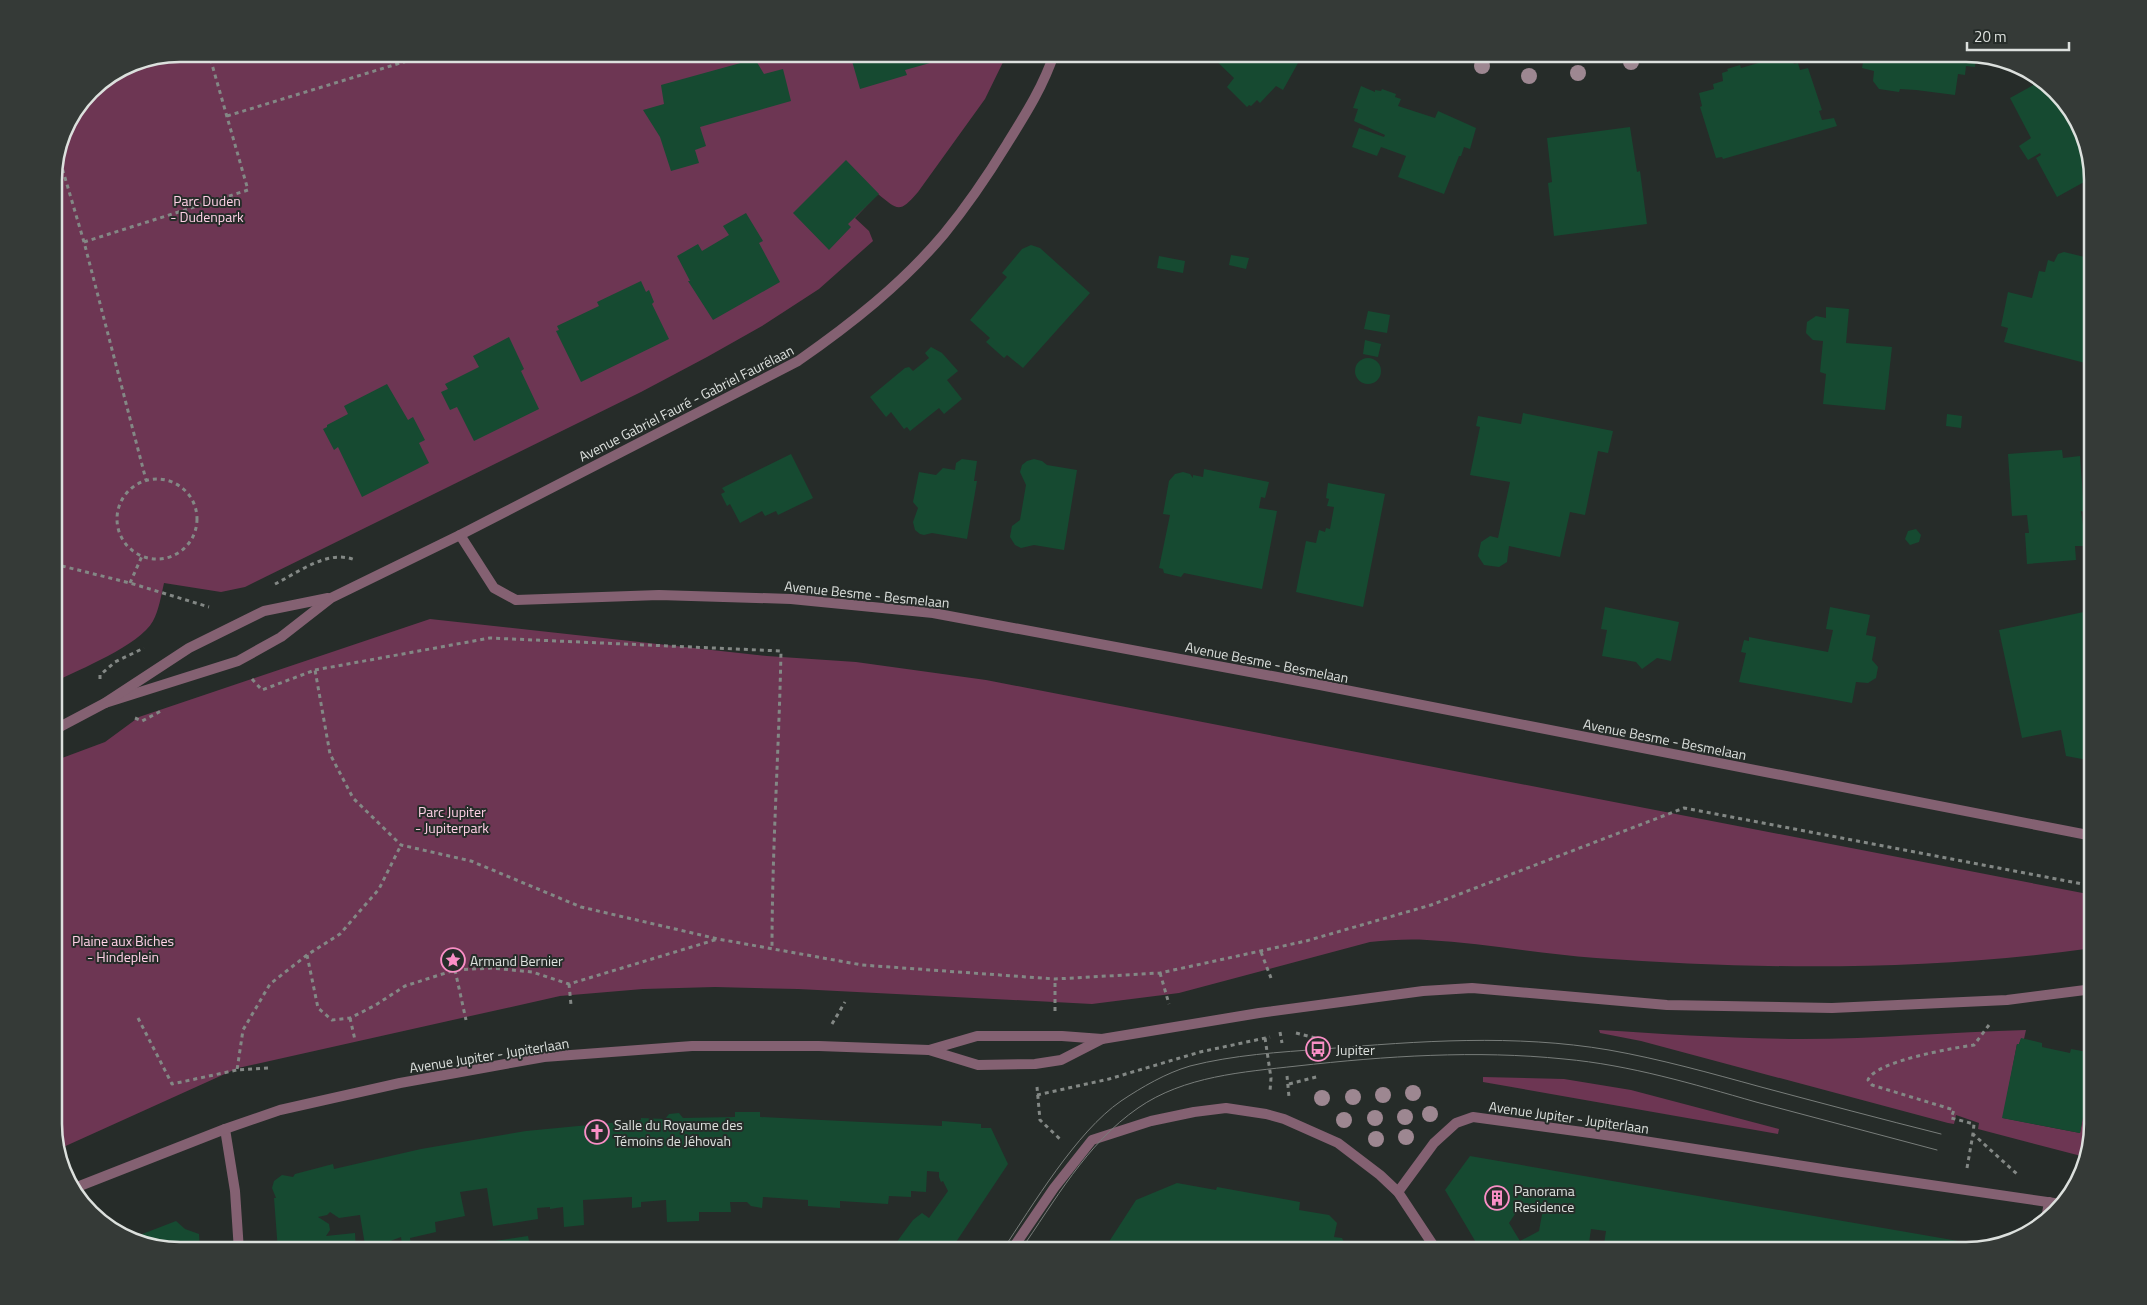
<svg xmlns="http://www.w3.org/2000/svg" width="2147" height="1305" font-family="'Titillium Web',sans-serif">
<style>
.green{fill:#6d3653}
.building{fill:#164a31;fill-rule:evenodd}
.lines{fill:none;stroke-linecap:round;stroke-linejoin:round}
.path{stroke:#838885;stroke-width:3;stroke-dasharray:4 4;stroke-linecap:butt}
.service{stroke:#846172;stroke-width:10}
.minor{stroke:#846172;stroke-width:10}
.tram{stroke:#787d7a;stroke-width:1}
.tree{fill:#9d8791}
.labels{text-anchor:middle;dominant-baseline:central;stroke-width:4;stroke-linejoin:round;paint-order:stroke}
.park-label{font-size:14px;fill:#ffd1e6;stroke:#262c29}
.street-label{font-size:14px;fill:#dce0dd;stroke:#262c29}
.poi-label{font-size:14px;fill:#dce0dd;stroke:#262c29;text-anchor:start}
.rim{fill:none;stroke:#dce0dd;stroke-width:2.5}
</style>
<rect width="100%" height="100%" fill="#262c29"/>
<g class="green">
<path d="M 181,54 L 1007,54 L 985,99 L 918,192 C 899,214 898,210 878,194 L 855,218 L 869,231 L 873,241 L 819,289 L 762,326 L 707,357 L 641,392 L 245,587 L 221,592 L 164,583 C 161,596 159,610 153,621 C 139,646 80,669 54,682 L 54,172 L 64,132 L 91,91 L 132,63 Z"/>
<path d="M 430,619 L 767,656 L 856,662 L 986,680 L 2093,895 L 2093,948 C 1929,971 1761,970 1596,958 C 1539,954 1483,943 1427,940 C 1408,939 1389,940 1370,942 L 1179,993 L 1092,1004 L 798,989 L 715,987 L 643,989 L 560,996 L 238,1068 L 59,1149 L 54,1132 L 54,761 L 105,742 L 139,717 Z"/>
<path d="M 1599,1030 C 1667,1034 1734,1039 1801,1039 C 1876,1039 1951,1032 2026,1030 L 2024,1039 L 2021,1039 L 2019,1044 L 2017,1044 L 2003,1118 L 2080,1133 L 2093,1065 L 2093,1125 L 2085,1157 L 1978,1129 L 1979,1123 L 1956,1115 L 1954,1124 L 1948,1123 L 1641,1041 L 1600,1033 Z"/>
<path d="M 1483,1077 L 1564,1079 L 1631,1090 L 1779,1129 L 1778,1134 L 1483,1082 Z"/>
</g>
<g class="building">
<path d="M 850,54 L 928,54 L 930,63 L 905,70 L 907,75 L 860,89 Z"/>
<path d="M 1209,54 L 1303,54 L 1283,90 L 1276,86 L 1260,103 L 1257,100 L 1251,106 L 1249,105 L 1247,107 L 1227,87 L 1234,78 Z"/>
<path d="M 1859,54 L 1966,54 L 1976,56 L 1975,67 L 1966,66 L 1965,75 L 1958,74 L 1955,95 L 1916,90 L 1900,89 L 1899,92 L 1879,89 L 1873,81 L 1874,71 L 1862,68 L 1864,57 L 1859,56 Z"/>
<path d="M 1779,57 L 1781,63 L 1792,60 L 1794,64 L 1798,63 L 1800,70 L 1808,68 L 1822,110 L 1819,111 L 1822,120 L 1834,118 L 1837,126 L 1723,159 L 1722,157 L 1716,158 L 1700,107 L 1702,106 L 1699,93 L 1714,89 L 1713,84 L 1723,81 L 1722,73 L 1728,71 L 1727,69 L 1730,68 L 1740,65 L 1741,68 Z"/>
<path d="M 755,59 L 764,74 L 783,69 L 791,101 L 700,127 L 706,146 L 695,150 L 699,163 L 671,171 L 660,137 L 643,110 L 664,104 L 661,85 Z"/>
<path d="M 2041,81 L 2076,117 L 2093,172 L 2093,177 L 2057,197 L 2036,158 L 2041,155 L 2040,153 L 2028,160 L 2019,146 L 2031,138 L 2010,98 Z"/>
<path d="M 1361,86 L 1375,92 L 1375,90 L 1381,91 L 1382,89 L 1396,94 L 1395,97 L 1401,99 L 1398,106 L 1435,118 L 1438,111 L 1476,128 L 1470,149 L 1464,147 L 1461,156 L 1459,156 L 1444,194 L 1398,177 L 1406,156 L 1381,147 L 1377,156 L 1352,147 L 1359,128 L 1384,137 L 1385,135 L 1354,121 L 1358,109 L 1353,108 Z"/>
<path d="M 1630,127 L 1637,172 L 1640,171 L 1647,224 L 1554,236 L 1548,183 L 1552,182 L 1547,138 Z"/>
<path d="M 846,160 L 879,194 L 848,224 L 851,227 L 829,250 L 793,213 Z"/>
<path d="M 746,213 L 763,241 L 759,243 L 780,282 L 713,320 L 688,281 L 690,281 L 677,256 L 698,244 L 702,251 L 729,235 L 723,226 Z"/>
<path d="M 1031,245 L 1040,248 L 1090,293 L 1023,368 L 1007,355 L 1004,358 L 986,342 L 990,338 L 970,320 L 1007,277 L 1002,273 L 1022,249 Z"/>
<path d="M 2064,252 L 2093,259 L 2093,336 L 2091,345 L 2093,346 L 2089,364 L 2004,342 L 2008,328 L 2001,326 L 2008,292 L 2032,298 L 2039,271 L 2045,272 L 2048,260 L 2054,262 L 2058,254 Z"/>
<path d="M 1231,255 L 1249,258 L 1246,269 L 1229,265 Z"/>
<path d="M 1159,256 L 1185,261 L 1183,273 L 1157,268 Z"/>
<path d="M 641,281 L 646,292 L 649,290 L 654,302 L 652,304 L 669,339 L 581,382 L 556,331 L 559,330 L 557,326 L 599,306 L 597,302 Z"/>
<path d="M 1826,307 L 1849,309 L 1846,343 L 1892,347 L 1885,410 L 1823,404 L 1826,374 L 1820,372 L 1823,341 L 1813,340 L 1806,333 L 1807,322 L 1816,316 L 1826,318 Z"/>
<path d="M 1368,311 L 1390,315 L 1387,333 L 1364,329 Z"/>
<path d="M 509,337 L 524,369 L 521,371 L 539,409 L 474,441 L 457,407 L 450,410 L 441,392 L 448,389 L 445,384 L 479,367 L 473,356 Z"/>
<path d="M 1365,340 L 1381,344 L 1378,357 L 1363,354 Z"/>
<path d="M 931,347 L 942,353 L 958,371 L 947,380 L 962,399 L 944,414 L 939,408 L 910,431 L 907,427 L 904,429 L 891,412 L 886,417 L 870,397 L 905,368 L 909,367 L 913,371 L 929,358 L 925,353 Z"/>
<circle cx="1368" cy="371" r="13"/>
<path d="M 387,384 L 408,420 L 413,417 L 425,440 L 419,443 L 429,463 L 362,497 L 338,447 L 334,450 L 323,429 L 327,427 L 327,425 L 348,414 L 344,406 Z"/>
<path d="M 1523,413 L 1613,431 L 1608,453 L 1598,451 L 1585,515 L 1570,512 L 1560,557 L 1509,546 L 1507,562 L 1499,567 L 1484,565 L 1478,556 L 1481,542 L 1490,536 L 1498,538 L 1510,482 L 1470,475 L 1480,427 L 1476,426 L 1478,416 L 1521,424 Z"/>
<path d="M 1947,414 L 1962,416 L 1961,428 L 1946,426 Z"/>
<path d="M 2062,450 L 2063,458 L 2080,456 L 2084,512 L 2081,511 L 2086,546 L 2075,546 L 2076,560 L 2027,564 L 2025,533 L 2029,533 L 2027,515 L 2012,516 L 2008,454 Z"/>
<path d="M 791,454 L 813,498 L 778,515 L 776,511 L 765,516 L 762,511 L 740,523 L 730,504 L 727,506 L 721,494 L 725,492 L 722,488 Z"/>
<path d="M 962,459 L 977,461 L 974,481 L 977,481 L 967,539 L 932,533 L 924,535 L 920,534 L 915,530 L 913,522 L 918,508 L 913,502 L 919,472 L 936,475 L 943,468 L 955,470 L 956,463 Z"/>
<path d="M 1034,459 L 1042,461 L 1047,465 L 1077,470 L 1064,550 L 1034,545 L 1021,548 L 1015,545 L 1010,537 L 1012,526 L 1020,520 L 1026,485 L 1020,472 L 1022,465 L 1027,461 Z"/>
<path d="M 1204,469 L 1269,482 L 1265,498 L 1261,497 L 1259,508 L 1277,511 L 1262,589 L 1184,573 L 1181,577 L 1164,573 L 1163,569 L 1159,568 L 1170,515 L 1163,514 L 1169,481 L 1175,474 L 1183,472 L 1190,474 L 1193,478 L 1193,475 L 1203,477 Z"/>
<path d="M 1328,483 L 1385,494 L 1363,607 L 1296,592 L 1306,541 L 1316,543 L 1319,530 L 1325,532 L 1326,528 L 1330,529 L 1334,507 L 1327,506 L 1329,499 L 1326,498 Z"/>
<path d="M 1916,529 L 1921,535 L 1919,542 L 1910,545 L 1905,539 L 1908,531 Z"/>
<path d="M 1605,607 L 1679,622 L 1671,661 L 1657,658 L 1642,669 L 1636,662 L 1602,656 L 1607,630 L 1601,629 Z"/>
<path d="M 1830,607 L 1870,615 L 1866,635 L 1876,637 L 1872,660 L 1878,667 L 1876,678 L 1868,683 L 1856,682 L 1852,703 L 1739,682 L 1746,653 L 1741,652 L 1744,640 L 1749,641 L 1749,637 L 1828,652 L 1833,630 L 1826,629 Z"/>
<path d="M 2093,610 L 2093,761 L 2066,756 L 2061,730 L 2022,738 L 1999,630 Z"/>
<rect x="54" y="618" width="6" height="27"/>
<path d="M 2021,1038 L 2042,1043 L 2042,1047 L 2070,1053 L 2071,1049 L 2093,1053 L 2093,1065 L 2080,1133 L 2002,1118 L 2017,1044 L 2019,1044 Z"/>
<path d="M 735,1112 L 760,1112 L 760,1117 L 942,1126 L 942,1121 L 981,1124 L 981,1128 L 991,1128 L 1008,1164 L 950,1251 L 890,1251 L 913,1220 L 922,1213 L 929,1218 L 948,1191 L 943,1181 L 941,1182 L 939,1177 L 939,1172 L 927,1171 L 926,1192 L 911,1191 L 911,1197 L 889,1196 L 888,1204 L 840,1201 L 840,1208 L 808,1206 L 808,1200 L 763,1197 L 762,1208 L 751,1206 L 747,1202 L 730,1202 L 731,1212 L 699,1212 L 699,1221 L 667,1222 L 666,1200 L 641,1202 L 641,1207 L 632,1208 L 632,1197 L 583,1200 L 584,1225 L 564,1227 L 563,1207 L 550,1209 L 550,1207 L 537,1208 L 538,1219 L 493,1226 L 487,1188 L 460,1192 L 465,1216 L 435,1222 L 436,1232 L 410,1238 L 412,1251 L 403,1251 L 401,1237 L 385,1243 L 384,1241 L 365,1245 L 360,1215 L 339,1218 L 330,1212 L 327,1215 L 318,1217 L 329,1224 L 330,1230 L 326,1236 L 355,1233 L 356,1251 L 278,1251 L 274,1198 L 276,1198 L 272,1188 L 274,1181 L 282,1175 L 293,1177 L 295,1174 L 333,1164 L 334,1169 L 421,1149 L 526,1131 L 641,1120 L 641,1118 L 665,1119 L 669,1114 L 679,1113 L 683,1118 L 735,1117 Z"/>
<path d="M 1470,1156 L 1681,1193 L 1987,1246 L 1967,1251 L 1636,1251 L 1624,1249 L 1623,1251 L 1603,1251 L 1606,1231 L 1591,1229 L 1588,1250 L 1570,1247 L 1569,1251 L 1481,1251 L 1445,1190 ZM 1521,1205 L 1543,1209 L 1539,1231 L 1520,1241 L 1509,1223 Z"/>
<path d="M 1177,1183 L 1216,1190 L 1217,1187 L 1300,1202 L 1299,1210 L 1329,1215 L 1337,1223 L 1334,1237 L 1342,1238 L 1348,1251 L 1217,1251 L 1218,1249 L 1209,1247 L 1207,1251 L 1103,1251 L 1136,1200 Z"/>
<path d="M 176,1221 L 185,1229 L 199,1234 L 200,1251 L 180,1251 L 132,1238 Z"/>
<path d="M 528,1236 L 531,1251 L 497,1251 L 495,1241 Z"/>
</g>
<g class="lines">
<g class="path">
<path d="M 227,116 L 430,54"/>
<path d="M 58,154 L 84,242 L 146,480"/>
<path d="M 84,242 L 248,190 L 209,54"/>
<circle cx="157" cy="519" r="40"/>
<path d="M 54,564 L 130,583 L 209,607"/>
<path d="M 130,583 L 142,556"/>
<path d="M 275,584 C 299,572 328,549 355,560"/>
<path d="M 315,670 L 490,638 L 781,651 C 779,750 772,849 772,949"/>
<path d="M 100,679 L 100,675 L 115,662 L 144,648"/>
<path d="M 252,679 L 262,690 L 315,670 L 330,754 L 353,798 L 401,845 L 471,861 L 581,907 L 718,939 L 862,965 L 1055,979 L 1160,973 L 1306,941 L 1431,905 L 1684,808 L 2093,886"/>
<path d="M 135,718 L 142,721 L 161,711"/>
<path d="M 1261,952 L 1271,978"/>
<path d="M 307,955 L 318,1008 L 332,1020 L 350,1018 L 374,1006 L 405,986 L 455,970 L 492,968 L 532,972 L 569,984 L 718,939"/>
<path d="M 455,970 L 466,1020"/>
<path d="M 1160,973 L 1169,1004"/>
<path d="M 569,984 L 571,1005"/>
<path d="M 1055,1011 L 1055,979"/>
<path d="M 138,1018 L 172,1084 L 237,1070"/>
<path d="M 350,1018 L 355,1040"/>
<path d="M 832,1024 L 845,1002"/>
<path d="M 1989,1025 L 1974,1045 C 1954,1048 1875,1061 1868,1080 L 1872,1085 L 1954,1110 L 1951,1118 L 1974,1124 L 1973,1134 L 2017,1174"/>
<path d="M 1280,1032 L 1282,1043"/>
<path d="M 1296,1033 L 1315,1038"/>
<path d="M 1265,1038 L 1271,1078 L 1270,1091"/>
<path d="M 268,1068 L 237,1070 L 243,1030 L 270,984 L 307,955 L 340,934 L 379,889 L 401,845"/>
<path d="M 1287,1076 L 1289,1097"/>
<path d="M 1289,1084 L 1320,1076"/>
<path d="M 1037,1087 L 1040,1120 L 1062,1141"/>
<path d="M 1037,1095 L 1109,1079 L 1200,1052 L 1270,1037"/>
<path d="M 1967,1168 L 1973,1134"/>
</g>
<path class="service" d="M 2046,1219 L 2049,1202"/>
<g class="minor">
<path d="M 460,535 L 494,588 L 516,600 L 659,595 L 791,599 L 933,613 L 1320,685 L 2093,836"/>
<path d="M 105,703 L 238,661 L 281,637 L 331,598 L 460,535 L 798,361 C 851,324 902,284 944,234 C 967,206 988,175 1007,144 C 1025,115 1043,87 1054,54"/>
<path d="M 54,730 L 105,703 L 189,648 L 264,611 L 328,598"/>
<path d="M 929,1050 L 977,1036 L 1062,1036 L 1102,1039 L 1259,1013 L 1423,991 L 1472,988 L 1667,1005 L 1832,1008 L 2007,1000 L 2093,989"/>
<path d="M 225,1129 L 235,1191 L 239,1251"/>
<path d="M 72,1189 L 225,1129 L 280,1110 L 400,1083 L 544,1057 L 692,1046 L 819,1046 L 929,1050 L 978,1065 L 1035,1064 L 1061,1060 L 1102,1039"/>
<path d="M 1398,1192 L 1434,1143 L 1456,1123 L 1473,1117 L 1612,1136 L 1842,1172 L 2061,1204"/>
<path d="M 1011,1251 L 1054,1188 L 1092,1140 L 1151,1121 L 1194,1112 L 1226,1108 L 1266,1114 L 1284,1119 L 1338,1143 L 1380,1175 L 1398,1192 L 1437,1251"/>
</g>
<g class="tram">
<path d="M 1002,1251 C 1033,1205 1076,1132 1121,1101 C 1142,1087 1166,1073 1190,1066 C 1233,1055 1280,1052 1324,1049 C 1419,1041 1515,1034 1609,1050 C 1660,1059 1710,1073 1761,1087 C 1821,1103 1881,1119 1941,1134"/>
<path d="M 1020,1251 C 1055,1201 1086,1144 1138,1108 C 1184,1076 1243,1072 1297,1066 C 1386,1056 1476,1050 1564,1059 C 1630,1065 1693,1084 1756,1102 C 1816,1118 1877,1134 1937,1150"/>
</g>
</g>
<g class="tree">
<circle cx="1631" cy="62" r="8"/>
<circle cx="1482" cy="66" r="8"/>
<circle cx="1578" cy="73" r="8"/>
<circle cx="1529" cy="76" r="8"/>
<circle cx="1413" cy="1093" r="8"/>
<circle cx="1383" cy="1095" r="8"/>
<circle cx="1353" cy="1097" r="8"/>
<circle cx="1322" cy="1098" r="8"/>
<circle cx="1430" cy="1114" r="8"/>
<circle cx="1405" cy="1117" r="8"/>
<circle cx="1375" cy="1118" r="8"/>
<circle cx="1344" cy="1120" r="8"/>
<circle cx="1406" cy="1137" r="8"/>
<circle cx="1376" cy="1139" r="8"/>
</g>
<defs>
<g id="sight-ring" transform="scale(1.25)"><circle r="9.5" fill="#262c29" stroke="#fa8fc6" stroke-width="1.5"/><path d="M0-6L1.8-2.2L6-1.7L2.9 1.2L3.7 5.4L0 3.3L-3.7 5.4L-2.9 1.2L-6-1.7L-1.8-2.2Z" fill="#fa8fc6"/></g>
<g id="bus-ring" transform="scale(1.25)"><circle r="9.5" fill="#262c29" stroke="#fa8fc6" stroke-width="1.5"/><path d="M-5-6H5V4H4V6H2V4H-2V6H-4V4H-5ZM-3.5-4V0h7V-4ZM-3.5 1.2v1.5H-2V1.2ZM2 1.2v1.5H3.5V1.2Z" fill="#fa8fc6"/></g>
<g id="church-ring" transform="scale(1.25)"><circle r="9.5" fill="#262c29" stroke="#fa8fc6" stroke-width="1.5"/><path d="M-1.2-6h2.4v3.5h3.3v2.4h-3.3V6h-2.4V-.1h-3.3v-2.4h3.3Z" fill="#fa8fc6"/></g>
<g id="building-ring" transform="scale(1.25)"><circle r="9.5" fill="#262c29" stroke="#fa8fc6" stroke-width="1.5"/><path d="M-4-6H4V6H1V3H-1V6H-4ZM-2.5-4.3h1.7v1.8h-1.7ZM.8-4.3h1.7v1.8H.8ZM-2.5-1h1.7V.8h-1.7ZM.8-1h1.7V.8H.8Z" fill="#fa8fc6"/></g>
</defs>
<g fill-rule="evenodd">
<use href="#sight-ring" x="453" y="960"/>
<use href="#bus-ring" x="1318" y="1049"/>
<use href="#church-ring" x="597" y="1132"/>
<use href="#building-ring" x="1497" y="1198"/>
</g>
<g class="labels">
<g class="park-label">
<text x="207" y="200">Parc Duden<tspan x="207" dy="16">- Dudenpark</tspan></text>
<text x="452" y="811">Parc Jupiter<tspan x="452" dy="16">- Jupiterpark</tspan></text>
<text x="123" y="940">Plaine aux Biches<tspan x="123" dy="16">- Hindeplein</tspan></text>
</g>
<g class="street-label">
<text transform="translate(686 403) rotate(-27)">Avenue Gabriel Fauré - Gabriel Faurélaan</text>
<text transform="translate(867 594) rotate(6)">Avenue Besme - Besmelaan</text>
<text transform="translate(1267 662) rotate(11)">Avenue Besme - Besmelaan</text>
<text transform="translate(1665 739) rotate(11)">Avenue Besme - Besmelaan</text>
<text transform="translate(489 1055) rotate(-9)">Avenue Jupiter - Jupiterlaan</text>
<text transform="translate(1569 1117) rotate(8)">Avenue Jupiter - Jupiterlaan</text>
</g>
<g class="poi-label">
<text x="470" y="960">Armand Bernier</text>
<text x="1336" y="1049">Jupiter</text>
<text x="614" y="1124">Salle du Royaume des<tspan x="614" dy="16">Témoins de Jéhovah</tspan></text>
<text x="1514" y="1190">Panorama<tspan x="1514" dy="16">Residence</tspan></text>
</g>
</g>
<path d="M0 0H2147V1305H0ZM180 62H1966A118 118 0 0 1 2084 180V1124A118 118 0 0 1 1966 1242H180A118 118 0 0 1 62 1124V180A118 118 0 0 1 180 62Z" fill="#353a37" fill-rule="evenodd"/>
<path class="rim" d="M180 62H1966A118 118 0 0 1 2084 180V1124A118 118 0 0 1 1966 1242H180A118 118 0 0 1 62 1124V180A118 118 0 0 1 180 62Z"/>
<path d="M1967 42v8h102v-8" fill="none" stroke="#dce0dd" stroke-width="2.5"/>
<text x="1974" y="42" font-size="15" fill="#dce0dd" stroke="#262c29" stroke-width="4" paint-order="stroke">20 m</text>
</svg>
